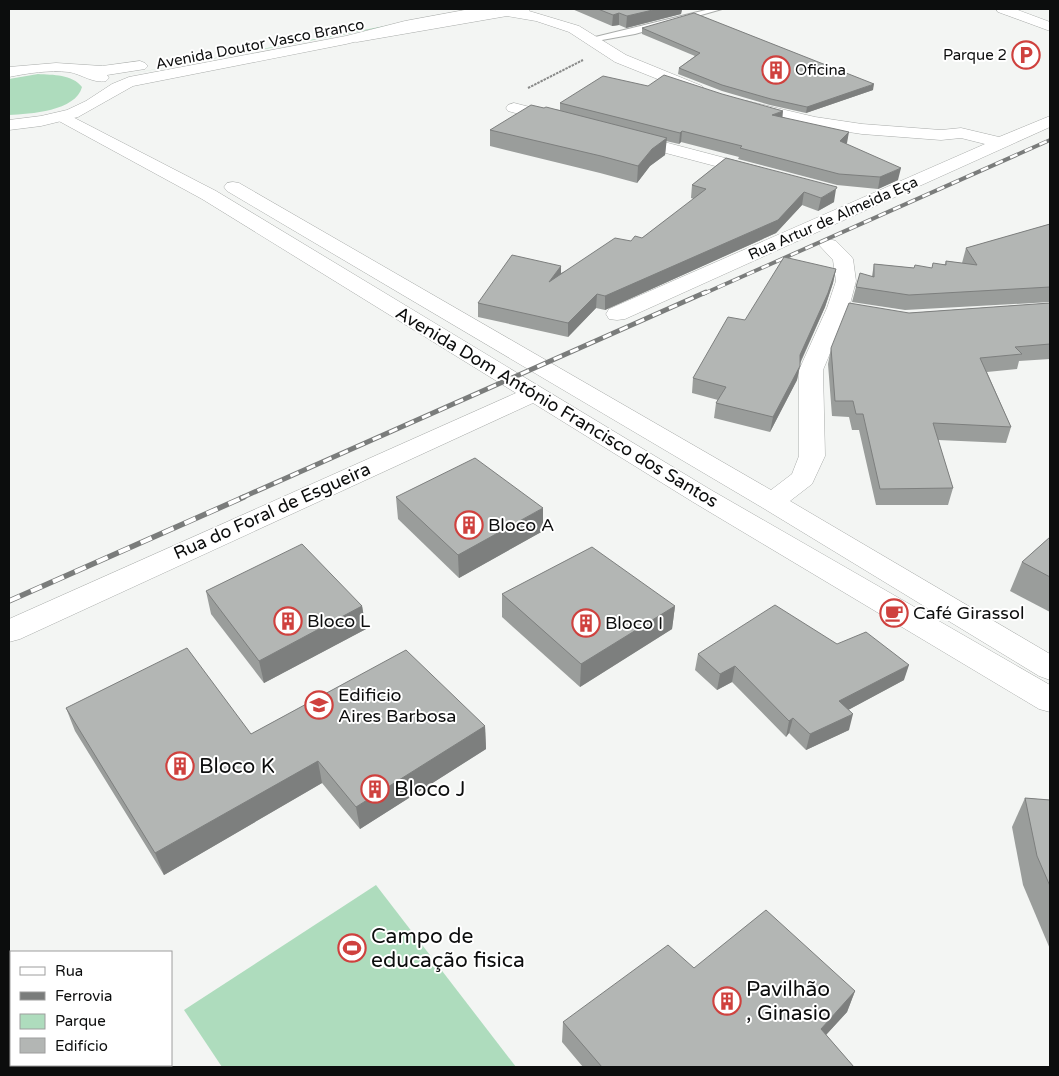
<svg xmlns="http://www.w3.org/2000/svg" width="1059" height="1076" font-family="'Varela Round',sans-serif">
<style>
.green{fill:#aedcbd}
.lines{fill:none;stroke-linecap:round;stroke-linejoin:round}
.lane-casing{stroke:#a9acaa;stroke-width:2}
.street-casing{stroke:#a9acaa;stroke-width:1}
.secondary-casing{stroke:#a9acaa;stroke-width:1}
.path{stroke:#898a89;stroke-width:2;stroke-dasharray:2.5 1;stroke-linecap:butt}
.lane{fill:#fff;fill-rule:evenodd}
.street{fill:#fff;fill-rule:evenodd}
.secondary{fill:#fff;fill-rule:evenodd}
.rail-far2-casing{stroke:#7a7c7b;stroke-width:4}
.rail-far1-casing{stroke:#7a7c7b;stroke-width:5}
.rail-casing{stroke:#7a7c7b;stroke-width:5.5}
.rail-far2{stroke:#fff;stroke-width:2.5;stroke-dasharray:8;stroke-linecap:butt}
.rail-far1{stroke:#fff;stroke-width:3;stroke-dasharray:9;stroke-linecap:butt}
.rail{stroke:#fff;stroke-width:4;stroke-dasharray:12;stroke-linecap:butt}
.wall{fill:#9a9d9b}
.shaded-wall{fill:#7d7f7e}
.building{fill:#b3b6b4;stroke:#7d7f7e}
.labels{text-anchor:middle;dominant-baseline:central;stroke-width:4;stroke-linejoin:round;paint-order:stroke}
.far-street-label{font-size:15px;fill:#0c0d0d;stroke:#fff}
.far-poi-label{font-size:15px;fill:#0c0d0d;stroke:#fff;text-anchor:end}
.street-label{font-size:18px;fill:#0c0d0d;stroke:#fff}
.poi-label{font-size:18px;fill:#0c0d0d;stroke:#fff;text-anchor:start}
.near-poi-label{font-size:21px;fill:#0c0d0d;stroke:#fff;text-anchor:start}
</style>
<rect width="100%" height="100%" fill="#f3f5f3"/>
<g class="green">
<path d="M 475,9 L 482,9 L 119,76 Z"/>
<path d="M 38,74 C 53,75 72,74 82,87 C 76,111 30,114 9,115 L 9,79 Z"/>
<path d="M 376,885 L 516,1067 L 222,1067 L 184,1010 Z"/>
</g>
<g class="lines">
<g class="lane-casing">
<path id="lane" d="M 710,9 L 722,9 L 635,34 L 591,42 L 587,39 Z"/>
</g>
<g class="street-casing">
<g id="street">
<path d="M 502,9 L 531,9 L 529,11 L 579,26 L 626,55 L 702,86 L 704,89 L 702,92 L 690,92 L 615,62 L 569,32 L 536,21 L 507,16 L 357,42 L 352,41 L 350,38 L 352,35 L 357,34 Z"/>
<path d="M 996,9 L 1015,9 L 1050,22 L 1050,31 L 998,12 Z"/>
<path d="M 747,101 L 815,117 L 862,124 L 941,130 L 961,128 L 999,137 L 1050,116 L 1050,127 L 625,319 L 617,320 L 609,319 L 606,314 L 609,309 L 985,144 L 961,138 L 941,140 L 862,134 L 815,127 L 741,109 L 739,106 L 741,103 Z"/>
<path d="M 514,103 L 565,116 L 567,120 L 565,124 L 559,125 L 508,111 L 506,108 L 508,105 Z"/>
<path d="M 63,112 L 216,191 L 711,490 L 1050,685 L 1050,712 L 1039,709 L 693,502 L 533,403 L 20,639 L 9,642 L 9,619 L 516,393 L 202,199 L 57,120 L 55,117 L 57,114 Z"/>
<path d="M 630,133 L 763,168 L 766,172 L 763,176 L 757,177 L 624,142 L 621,138 L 624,134 Z"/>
<path d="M 233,182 L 239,183 L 771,490 L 792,474 L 799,456 L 799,370 L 827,308 L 836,281 L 833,260 L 819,245 L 822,241 L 829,239 L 836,241 L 850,255 L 853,259 L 856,281 L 849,308 L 823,370 L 825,456 L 812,484 L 790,501 L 1050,654 L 1050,680 L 1039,676 L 763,508 L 227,191 L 224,187 L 227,183 Z"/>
</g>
</g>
<g class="secondary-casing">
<g id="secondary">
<path d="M 470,9 L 498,9 L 491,13 L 406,29 L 346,44 L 133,86 L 78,117 L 41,126 L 9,130 L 9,120 L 41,116 L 67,110 L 86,101 L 112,84 L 129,77 L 346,36 L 405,21 Z"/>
<path d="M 140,61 L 145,63 L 148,66 L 145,69 L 107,75 L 109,78 L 106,81 C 94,84 81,74 69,72 C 48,70 29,73 9,77 L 9,67 L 56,63 L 102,66 Z"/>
</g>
</g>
<path class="path" d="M 528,88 L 583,60"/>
<use href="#lane" class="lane"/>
<use href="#street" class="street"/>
<use href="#secondary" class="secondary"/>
<g class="rail-far2-casing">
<path id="rail-far2" d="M 703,294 L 1050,140"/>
</g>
<g class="rail-far1-casing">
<path id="rail-far1" d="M 241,498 L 706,292"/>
</g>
<g class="rail-casing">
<path id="rail" d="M 9,601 L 244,497"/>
</g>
<use href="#rail-far2" class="rail-far2"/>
<use href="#rail-far1" class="rail-far1"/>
<use href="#rail" class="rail"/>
</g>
<g class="wall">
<path d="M 572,9 L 682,9 L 681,14 L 626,28 L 619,25 L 612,26 Z"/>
<path d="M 642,28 L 873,90 L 806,113 L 770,105 L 722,91 L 678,74 L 679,68 L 695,56 L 642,34 Z"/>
<path d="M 560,103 L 783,117 L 847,143 L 846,144 L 898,180 L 878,189 L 837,185 L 738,159 L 739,157 L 681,142 L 679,144 L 666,141 L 665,155 L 650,166 L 637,183 L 600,173 L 490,146 L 490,130 L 544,108 L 560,110 Z"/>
<path d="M 726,158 L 834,202 L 818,211 L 802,205 L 776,233 L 605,310 L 596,308 L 568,337 L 478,317 L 478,303 L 561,266 L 561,273 L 631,241 L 642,238 L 694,199 L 691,198 L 692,185 Z"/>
<path d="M 1050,224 L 1050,302 L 905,310 L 852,302 L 856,287 L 872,276 L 874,264 L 914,268 L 932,268 L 945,264 L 946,261 L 962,263 L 966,248 Z"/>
<path d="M 836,269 L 833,283 L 825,307 L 800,364 L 797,380 L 770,432 L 714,418 L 716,403 L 718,400 L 692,393 L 693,378 Z"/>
<path d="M 1050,303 L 1050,359 L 1019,361 L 1017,369 L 987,372 L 1011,427 L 1006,443 L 938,440 L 953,488 L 948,505 L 876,505 L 859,430 L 852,430 L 849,417 L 832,416 L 828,364 L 831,348 L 909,313 Z"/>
<path d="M 396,497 L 543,531 L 459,578 L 398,519 Z"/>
<path d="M 1050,537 L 1050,612 L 1010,591 L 1022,562 Z"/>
<path d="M 206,591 L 362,606 L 366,629 L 264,683 L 211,614 Z"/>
<path d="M 502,594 L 675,606 L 672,629 L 580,687 L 502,617 Z"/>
<path d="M 837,644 L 904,680 L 848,710 L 849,730 L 806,750 L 789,733 L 786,737 L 732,682 L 717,690 L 695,670 L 698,654 Z"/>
<path d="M 66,708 L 251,734 L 485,726 L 486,749 L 360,829 L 322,783 L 164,875 L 75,731 Z"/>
<path d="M 1025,798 L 1050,800 L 1050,949 L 1023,885 L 1012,827 Z"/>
<path d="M 694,968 L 855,991 L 847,1012 L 826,1035 L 854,1067 L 583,1067 L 562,1042 L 563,1022 Z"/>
</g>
<g class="shaded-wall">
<path d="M 657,9 L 682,9 L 681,14 L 626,28 L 627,16 Z"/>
<path d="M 619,13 L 619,25 L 612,26 L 613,15 Z"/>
<path d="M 874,84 L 873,90 L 806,113 L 807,107 Z"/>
<path d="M 783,111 L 782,122 L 772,115 Z"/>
<path d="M 682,131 L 681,142 L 679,144 L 680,133 Z"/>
<path d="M 849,132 L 847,143 L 838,152 L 840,141 Z"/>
<path d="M 667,138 L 665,155 L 650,166 L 637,183 L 638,166 L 652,149 Z"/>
<path d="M 901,168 L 898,180 L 878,189 L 880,177 Z"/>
<path d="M 836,189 L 834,202 L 818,211 L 821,198 Z"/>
<path d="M 804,192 L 802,205 L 776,233 L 605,310 L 605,296 Z"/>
<path d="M 561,266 L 561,279 L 549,282 Z"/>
<path d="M 836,269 L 833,283 L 825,307 L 797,369 L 800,355 Z"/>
<path d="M 597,294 L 596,308 L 568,337 L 568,323 Z"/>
<path d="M 800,366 L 797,380 L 770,432 L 773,417 Z"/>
<path d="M 543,508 L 543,531 L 459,578 L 458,555 Z"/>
<path d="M 362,606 L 366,629 L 264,683 L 259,661 Z"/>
<path d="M 675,606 L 672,629 L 580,687 L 581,664 Z"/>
<path d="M 909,665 L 904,680 L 835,717 L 839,701 Z"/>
<path d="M 735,666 L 732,682 L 717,690 L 720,674 Z"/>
<path d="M 853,714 L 849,730 L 806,750 L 810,734 Z"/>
<path d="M 793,718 L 789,733 L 786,737 L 789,721 Z"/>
<path d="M 485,726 L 486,749 L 360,829 L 356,807 Z"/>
<path d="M 318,761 L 322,783 L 164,875 L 155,853 Z"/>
<path d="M 855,991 L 847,1012 L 813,1049 L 821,1029 Z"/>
</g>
<g class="building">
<path d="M 598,9 L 657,9 L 627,16 L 619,13 L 613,15 Z"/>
<path d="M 694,13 L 874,84 L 807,107 L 771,99 L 722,85 L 679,68 L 700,53 L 642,28 Z"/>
<path d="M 664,75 L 722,94 L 783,111 L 772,115 L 849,132 L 840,141 L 901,168 L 880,177 L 839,174 L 740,148 L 742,146 L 682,131 L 680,133 L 560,103 L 603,76 L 648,86 Z"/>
<path d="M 531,105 L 544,108 L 546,107 L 667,138 L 652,149 L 638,166 L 601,156 L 490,130 Z"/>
<path d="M 726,158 L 837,187 L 836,189 L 821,198 L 804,192 L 778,220 L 605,296 L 597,294 L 568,323 L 478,303 L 512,255 L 561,266 L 549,282 L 615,238 L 631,241 L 635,236 L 642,238 L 706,189 L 692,185 Z"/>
<path d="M 1050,224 L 1050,287 L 909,295 L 856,287 L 860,273 L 874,277 L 874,264 L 914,268 L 915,265 L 932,268 L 933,263 L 946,265 L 946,261 L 977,265 L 966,248 Z"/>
<path d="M 784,257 L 836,269 L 828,293 L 800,355 L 800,366 L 773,417 L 716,403 L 726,387 L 693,378 L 728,317 L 745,320 Z"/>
<path d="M 849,303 L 909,313 L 1050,303 L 1050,344 L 1015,347 L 1022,354 L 980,358 L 1011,427 L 933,423 L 953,488 L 880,489 L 863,414 L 856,414 L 853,401 L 835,401 L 831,348 Z"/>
<path d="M 475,458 L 543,508 L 458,555 L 396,497 Z"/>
<path d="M 1050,537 L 1050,577 L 1022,562 Z"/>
<path d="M 302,544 L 362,606 L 259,661 L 206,591 Z"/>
<path d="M 592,547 L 675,606 L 581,664 L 502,594 Z"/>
<path d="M 775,605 L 837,644 L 866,632 L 909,665 L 839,701 L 853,714 L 810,734 L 793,718 L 789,721 L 735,666 L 720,674 L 698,654 Z"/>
<path d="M 187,648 L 251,734 L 406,650 L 485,726 L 356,807 L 318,761 L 155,853 L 66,708 Z"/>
<path d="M 1025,798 L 1050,800 L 1050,886 L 1037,856 Z"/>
<path d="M 766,910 L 855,991 L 821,1029 L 854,1067 L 602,1067 L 563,1022 L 668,945 L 694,968 Z"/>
</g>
<defs>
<g id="parking-ring" transform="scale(1.4375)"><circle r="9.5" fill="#fff" stroke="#cf413e" stroke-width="1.5"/><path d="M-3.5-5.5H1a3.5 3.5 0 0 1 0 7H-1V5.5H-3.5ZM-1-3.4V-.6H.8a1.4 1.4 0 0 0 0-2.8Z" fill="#cf413e"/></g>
<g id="building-ring" transform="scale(1.4375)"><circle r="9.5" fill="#fff" stroke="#cf413e" stroke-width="1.5"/><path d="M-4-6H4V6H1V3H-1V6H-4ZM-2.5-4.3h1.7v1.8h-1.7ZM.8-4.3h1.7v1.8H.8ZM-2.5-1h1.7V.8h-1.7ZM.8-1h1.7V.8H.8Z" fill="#cf413e"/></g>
<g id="cafe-ring" transform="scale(1.4375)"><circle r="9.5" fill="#fff" stroke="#cf413e" stroke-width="1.5"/><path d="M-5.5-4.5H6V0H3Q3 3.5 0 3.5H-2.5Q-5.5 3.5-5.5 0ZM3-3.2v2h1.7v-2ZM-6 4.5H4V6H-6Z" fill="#cf413e"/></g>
<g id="school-ring" transform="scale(1.4375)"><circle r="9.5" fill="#fff" stroke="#cf413e" stroke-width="1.5"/><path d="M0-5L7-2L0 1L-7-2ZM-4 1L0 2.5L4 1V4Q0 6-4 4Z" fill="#cf413e"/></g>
<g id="stadium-ring" transform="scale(1.4375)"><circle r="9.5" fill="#fff" stroke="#cf413e" stroke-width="1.5"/><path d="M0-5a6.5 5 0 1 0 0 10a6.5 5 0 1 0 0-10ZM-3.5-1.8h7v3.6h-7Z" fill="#cf413e"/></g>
</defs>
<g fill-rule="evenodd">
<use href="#parking-ring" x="1026" y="55"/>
<use href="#building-ring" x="776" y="70"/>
<use href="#building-ring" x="469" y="525"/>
<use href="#cafe-ring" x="894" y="613"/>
<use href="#building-ring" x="288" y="621"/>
<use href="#building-ring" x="586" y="623"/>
<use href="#school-ring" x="319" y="705"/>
<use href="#building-ring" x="180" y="766"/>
<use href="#building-ring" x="375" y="789"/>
<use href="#stadium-ring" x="352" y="948"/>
<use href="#building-ring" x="727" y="1001"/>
</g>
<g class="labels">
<g class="far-street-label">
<text transform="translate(260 44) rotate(-11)">Avenida Doutor Vasco Branco</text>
<text transform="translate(833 218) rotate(-24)">Rua Artur de Almeida Eça</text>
</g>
<g class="far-poi-label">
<text x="1007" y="55">Parque 2</text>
<text x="795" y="70" text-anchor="start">Oficina</text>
</g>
<g class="street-label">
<text transform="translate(557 407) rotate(31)">Avenida Dom António Francisco dos Santos</text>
<text transform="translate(272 511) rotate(-24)">Rua do Foral de Esgueira</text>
</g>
<g class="poi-label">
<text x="488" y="525">Bloco A</text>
<text x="913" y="613">Café Girassol</text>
<text x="307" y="621">Bloco L</text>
<text x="605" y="623">Bloco I</text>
<text x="338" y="695">Edificio<tspan x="338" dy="21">Aires Barbosa</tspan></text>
</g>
<g class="near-poi-label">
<text x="199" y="766">Bloco K</text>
<text x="394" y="789">Bloco J</text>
<text x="371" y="936">Campo de<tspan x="371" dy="24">educação fisica</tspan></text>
<text x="746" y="989">Pavilhão<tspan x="746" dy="24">, Ginasio</tspan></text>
</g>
</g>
<rect width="1059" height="1076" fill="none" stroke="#0c0d0d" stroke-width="20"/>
<rect x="10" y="951" width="162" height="115" fill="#ffffff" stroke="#9e9e9e"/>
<rect x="20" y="967" width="25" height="8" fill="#ffffff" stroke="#9e9e9e"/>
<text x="55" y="976" font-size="15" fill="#0c0d0d">Rua</text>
<rect x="20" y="992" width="25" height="8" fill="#7a7c7b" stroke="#9e9e9e"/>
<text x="55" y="1001" font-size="15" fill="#0c0d0d">Ferrovia</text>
<rect x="20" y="1014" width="25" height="15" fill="#aedcbd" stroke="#9e9e9e"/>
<text x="55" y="1026" font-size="15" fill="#0c0d0d">Parque</text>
<rect x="20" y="1038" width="25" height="15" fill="#b3b6b4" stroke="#9e9e9e"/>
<text x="55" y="1051" font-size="15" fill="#0c0d0d">Edifício</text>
</svg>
